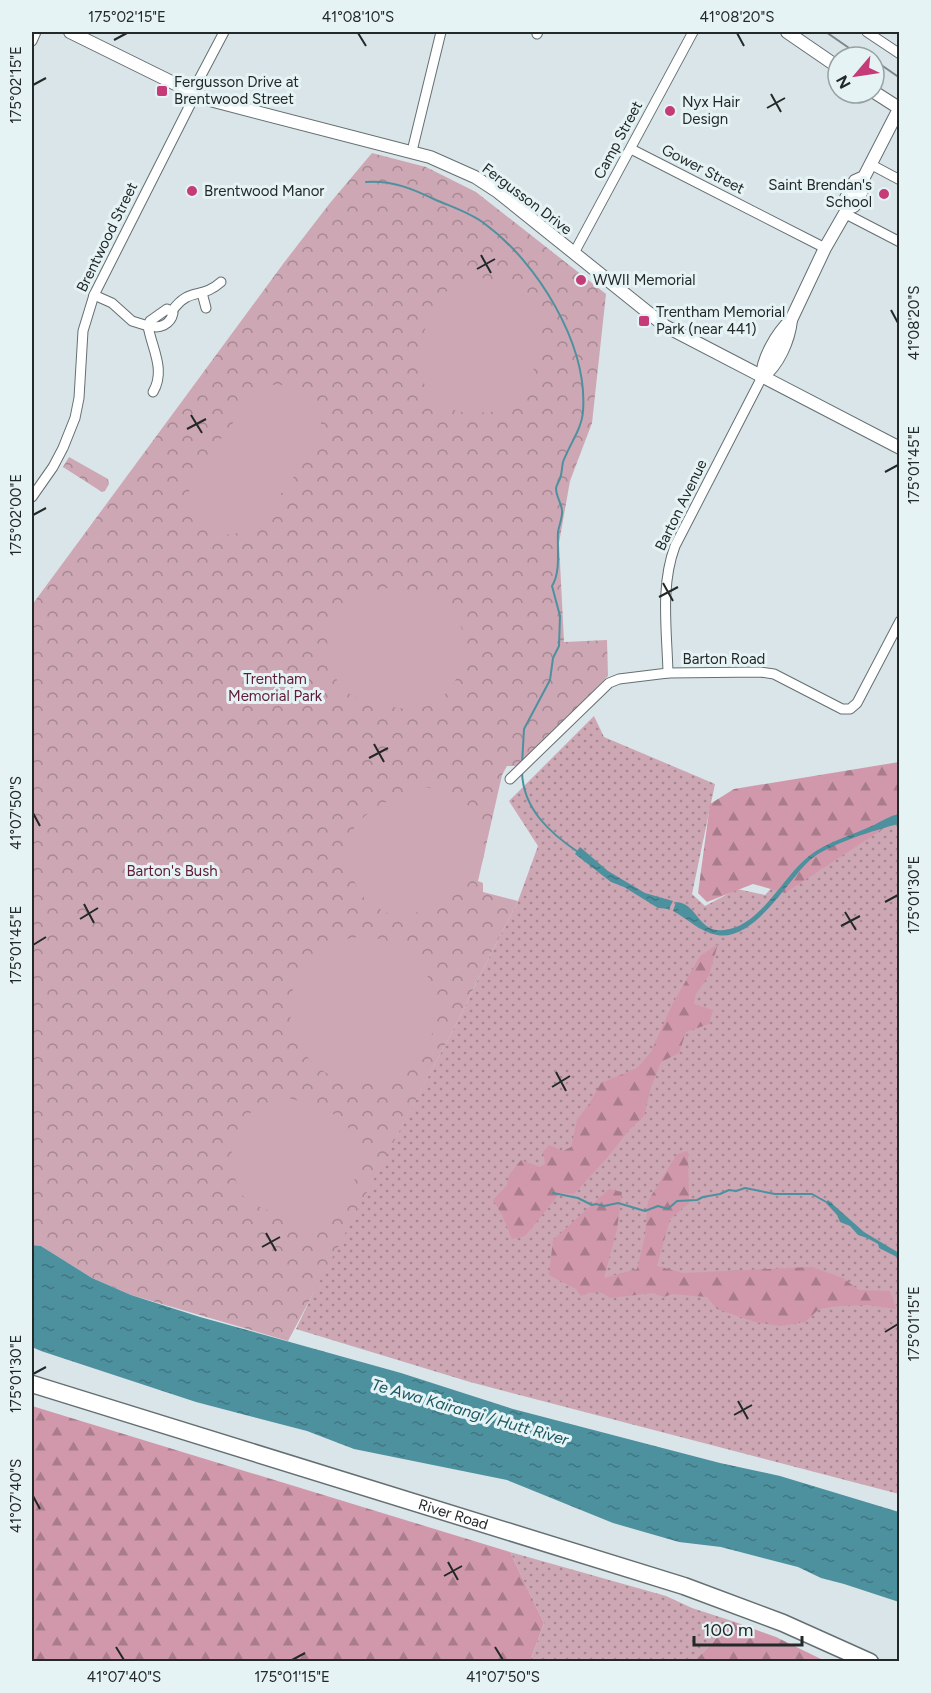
<svg xmlns="http://www.w3.org/2000/svg" width="931" height="1693" font-family="Figtree,sans-serif">
<style>
.grass{fill:url(#grass-dots)}
.forest{fill:url(#forest-firs)}
.park{fill:url(#park-crowns)}
.pitch{fill:#cda7b3}
.water{fill:url(#water-ripples)}
.lines{fill:none;stroke-linecap:round;stroke-linejoin:round}
.stream{stroke:#4d919f;stroke-width:2}
.street-casing{stroke:#656f72;stroke-width:11}
.secondary-casing{stroke:#656f72;stroke-width:14}
.highway-casing{stroke:#656f72;stroke-width:19}
.street{stroke:#fff;stroke-width:9}
.secondary{stroke:#fff;stroke-width:12}
.highway{stroke:#fff;stroke-width:16}
.rail{stroke:#7d8587;stroke-width:2}
.ticks{fill:none;stroke:#232829;stroke-width:2}
.poi-dot{fill:#c43b77;stroke:#e6f3f5;stroke-width:2}
.labels{text-anchor:middle;dominant-baseline:central;stroke-width:6;stroke-linejoin:round;paint-order:stroke}
.poi-label{font-size:15px;fill:#232829;stroke:#e6f3f5;text-anchor:start}
.street-label{font-size:15px;fill:#232829;stroke:#e6f3f5}
.park-label{font-size:15px;fill:#5f1c39;stroke:#e6f3f5}
.water-label{font-size:16px;font-style:italic;fill:#1d5762;stroke:#e6f3f5}
.neatline{fill:none;stroke:#232829;stroke-width:2}
.ticks-label{font-size:15px;text-anchor:middle;fill:#232829}
</style>
<defs>
<pattern id="grass-dots" width="8" height="8" patternUnits="userSpaceOnUse" patternTransform="scale(1.5)"><rect width="8" height="8" fill="#cda7b3"/><path d="M2 2h.1M6 6h.1" fill="none" stroke="#a68892" stroke-width="1.8" stroke-linecap="round"/></pattern>
<pattern id="forest-firs" width="22" height="20" patternUnits="userSpaceOnUse" patternTransform="scale(1.5)"><rect width="22" height="20" fill="#d198ab"/><path d="M5 1l3.5 6h-7zM16 11l3.5 6h-7z" fill="#a97c8b"/></pattern>
<pattern id="park-crowns" width="20" height="18" patternUnits="userSpaceOnUse" patternTransform="scale(1.5)"><rect width="20" height="18" fill="#cda7b3"/><path d="M2 6a3 3 0 1 1 6 0M12 15a3 3 0 1 1 6 0" fill="none" stroke="#a68892"/></pattern>
<pattern id="water-ripples" width="26" height="14" patternUnits="userSpaceOnUse" patternTransform="scale(1.5)"><rect width="26" height="14" fill="#4d919f"/><path d="M2 4q2-2 4 0t4 0M15 11q2-2 4 0t4 0" fill="none" stroke="#407682"/></pattern>
</defs>
<rect width="100%" height="100%" fill="#d9e5e8"/>
<g class="grass">
<path d="M 594,716 L 604,737 L 715,784 L 692,894 L 705,906 L 737,889 L 765,895 L 808,850 L 899,818 L 899,1494 L 470,1382 L 296,1329 L 318,1283 L 461,1015 L 480,975 L 518,901 L 538,846 L 509,801 Z"/>
<path d="M 510,1552 L 666,1596 L 692,1608 L 732,1621 L 695,1661 L 530,1661 L 544,1623 Z"/>
</g>
<g class="forest">
<path d="M 899,762 L 899,821 L 886,827 L 785,893 L 753,884 L 707,902 L 698,893 L 710,804 L 734,789 Z"/>
<path d="M 718,944 L 709,975 L 696,994 L 694,1004 L 713,1010 L 709,1024 L 686,1032 L 679,1053 L 661,1062 L 651,1087 L 644,1116 L 628,1131 L 607,1158 L 574,1194 L 560,1193 L 525,1236 L 512,1239 L 502,1215 L 493,1200 L 507,1185 L 509,1175 L 521,1160 L 540,1167 L 545,1164 L 543,1152 L 549,1145 L 563,1151 L 571,1147 L 577,1120 L 589,1104 L 601,1083 L 637,1068 L 651,1052 L 672,1005 L 700,956 Z"/>
<path d="M 688,1151 L 689,1203 L 670,1219 L 657,1266 L 683,1273 L 812,1267 L 843,1278 L 859,1290 L 890,1291 L 896,1309 L 867,1305 L 838,1306 L 819,1309 L 805,1322 L 780,1326 L 755,1322 L 717,1309 L 707,1297 L 672,1294 L 664,1297 L 653,1293 L 610,1298 L 601,1292 L 587,1293 L 581,1296 L 576,1289 L 549,1275 L 553,1240 L 609,1189 L 622,1192 L 617,1229 L 604,1278 L 637,1269 L 645,1236 L 648,1201 L 677,1154 Z"/>
<path d="M 32,1406 L 510,1552 L 544,1623 L 530,1661 L 32,1661 Z"/>
<path d="M 732,1621 L 776,1637 L 825,1661 L 695,1661 Z"/>
</g>
<g class="park">
<path d="M 372,153 L 426,167 L 476,192 L 606,294 L 592,423 L 570,481 L 559,543 L 564,642 L 607,640 L 608,676 L 517,766 L 507,766 L 502,775 L 478,881 L 483,883 L 483,892 L 518,901 L 480,975 L 461,1015 L 288,1341 L 131,1295 L 92,1278 L 41,1246 L 32,1245 L 32,605 L 283,264 L 330,203 Z"/>
<path d="M 69,457 L 108,479 L 109,484 L 105,491 L 102,492 L 63,467 Z"/>
</g>
<g class="pitch">
<path d="M 487,278 C 503,284 524,290 534,306 C 553,338 532,392 500,409 C 496,412 491,412 487,412 C 460,416 439,409 425,385 C 423,381 420,377 419,373 C 413,350 432,305 449,289 C 459,279 474,279 487,278 Z"/>
<path d="M 271,385 C 280,385 287,385 295,387 C 301,389 306,394 310,398 C 324,414 323,428 316,447 L 259,523 C 217,554 172,517 195,473 L 250,400 L 259,391 Z"/>
<path d="M 390,588 C 400,589 411,590 421,593 C 427,595 432,599 437,603 C 442,607 450,611 455,616 C 472,638 465,673 447,692 C 432,708 420,710 398,708 C 386,706 356,700 347,692 C 305,650 335,592 390,588 Z"/>
<path d="M 426,787 C 433,789 441,790 448,792 C 471,801 483,822 484,846 C 484,850 485,855 483,859 C 481,865 476,874 472,879 C 464,890 451,896 439,903 C 425,910 407,918 391,914 C 385,913 377,907 371,904 C 361,898 356,885 351,874 C 329,824 387,797 426,787 Z"/>
<circle cx="363" cy="1010" r="73"/>
<path d="M 285,1097 C 300,1101 333,1111 344,1121 C 347,1124 349,1130 351,1133 C 364,1155 360,1176 345,1196 C 335,1208 323,1224 306,1226 C 294,1227 283,1217 273,1212 C 263,1208 253,1206 245,1198 C 238,1192 236,1182 234,1173 C 226,1146 237,1118 263,1104 C 270,1101 278,1100 285,1097 Z"/>
</g>
<g class="water">
<path d="M 899,814 L 899,824 C 877,829 827,845 810,860 C 787,881 754,942 717,935 C 700,932 688,919 673,911 L 676,902 C 698,903 697,933 724,930 C 760,927 783,876 809,856 C 828,841 853,835 874,825 C 883,820 890,816 899,814 Z"/>
<path d="M 580,847 L 608,871 L 645,893 L 673,901 L 669,909 L 658,908 L 624,887 L 611,882 L 575,854 Z"/>
<path d="M 828,1200 L 864,1232 L 899,1253 L 899,1258 L 879,1248 L 878,1244 L 867,1238 L 858,1235 L 850,1226 L 840,1222 L 837,1215 L 826,1203 Z"/>
<path d="M 32,1245 L 41,1246 L 92,1278 L 131,1295 L 200,1317 L 401,1373 L 513,1409 L 720,1463 L 780,1476 L 899,1512 L 899,1602 L 844,1584 L 821,1578 L 798,1567 L 721,1547 L 679,1542 L 613,1523 L 507,1480 L 354,1449 L 307,1431 L 196,1402 L 41,1351 L 32,1347 Z"/>
</g>
<g class="lines">
<g class="stream">
<path d="M 366,182 C 392,180 413,189 436,200 C 452,207 471,213 485,224 C 537,262 588,344 583,411 C 582,429 569,445 563,462 C 562,466 562,471 561,475 C 560,480 557,484 556,488 C 556,496 561,503 562,510 C 563,516 559,526 558,532 C 557,549 561,572 552,586 L 560,616 L 559,646 L 553,658 L 550,680 L 524,729 L 522,764"/>
<path d="M 522,772 C 523,809 550,833 578,852"/>
<path d="M 553,1193 L 578,1198 L 592,1205 L 596,1204 L 604,1206 L 618,1203 L 645,1211 L 658,1206 L 668,1209 L 677,1201 L 697,1200 L 703,1197 L 720,1194 L 729,1190 L 736,1191 L 745,1188 L 775,1194 L 812,1194 L 828,1203"/>
</g>
<g class="street-casing">
<g id="street">
<path d="M 867,32 L 900,54"/>
<path d="M 537,34 L 538,32"/>
<path d="M 32,41 L 36,32"/>
<path d="M 631,149 L 825,248"/>
<path d="M 412,151 L 441,32"/>
<path d="M 870,164 L 900,180"/>
<path d="M 844,213 L 900,242"/>
<path d="M 574,253 L 693,32"/>
<path d="M 202,293 L 206,308"/>
<path d="M 94,295 L 112,303 L 132,321 L 148,326 L 150,321 L 167,309 L 173,313 C 171,324 159,330 149,325"/>
<path d="M 172,311 C 190,286 201,300 221,282"/>
<path d="M 148,326 C 152,349 166,370 153,392"/>
<path d="M 32,497 L 53,467 L 63,448 L 75,418 L 79,398 L 83,331 L 94,295 L 192,101 L 195,87 L 224,32"/>
<path d="M 668,673 L 760,672 L 774,674 L 842,709 L 850,709 L 857,703 L 900,621"/>
<path d="M 510,779 L 609,683 L 619,679 L 668,673 C 667,631 660,586 675,546 L 762,377"/>
</g>
</g>
<g class="secondary-casing">
<g id="secondary">
<path d="M 70,32 L 206,99 L 430,157 L 475,177 L 498,192 L 665,326 L 900,448"/>
<path d="M 787,32 L 838,67"/>
<path d="M 874,92 L 899,108"/>
<path d="M 848,208 L 854,206 L 864,187 L 864,177"/>
<path d="M 762,377 C 763,357 777,334 791,320 L 825,248 L 848,208 L 845,200 L 855,181 L 864,177 L 900,107"/>
<path d="M 762,377 C 778,365 789,340 791,320"/>
</g>
</g>
<g class="highway-casing">
<g id="highway">
<path id="s1" d="M 32,1384 L 684,1586 L 783,1623 L 870,1662"/>
</g>
</g>
<use href="#street" class="street"/>
<use href="#secondary" class="secondary"/>
<use href="#highway" class="highway"/>
<g class="rail">
<path d="M 826,32 L 862,57"/>
<path d="M 874,60 L 900,78"/>
</g>
</g>
<path class="ticks" d="M 358,33 L 366,46M 737,33 L 744,46M 114,40 L 127,33M 33,85 L 46,78M 771,94 L 781,112M 767,108 L 785,98M 481,255 L 491,273M 477,269 L 495,259M 891,310 L 898,323M 191,415 L 202,433M 187,429 L 206,419M 885,472 L 898,465M 33,515 L 46,508M 663,583 L 673,601M 659,597 L 678,587M 374,744 L 384,762M 369,758 L 388,748M 33,813 L 40,826M 885,902 L 898,895M 84,904 L 94,923M 845,912 L 856,930M 80,919 L 98,908M 841,926 L 860,916M 33,945 L 46,937M 556,1072 L 566,1091M 552,1087 L 570,1076M 266,1233 L 276,1251M 262,1247 L 280,1237M 885,1332 L 898,1324M 33,1374 L 46,1367M 738,1401 L 748,1419M 734,1415 L 752,1405M 33,1496 L 40,1509M 448,1562 L 458,1580M 444,1576 L 462,1566M 116,1647 L 124,1660M 495,1647 L 503,1660M 292,1660 L 305,1653"/>
<g class="poi-dot">
<rect x="156" y="85" width="12" height="12" rx="3"/>
<circle cx="670" cy="111" r="6"/>
<circle cx="192" cy="191" r="6"/>
<circle cx="884" cy="194" r="6"/>
<circle cx="581" cy="280" r="6"/>
<rect x="638" y="315" width="12" height="12" rx="3"/>
</g>
<g class="labels">
<g class="poi-label">
<text x="174" y="82">Fergusson Drive at<tspan x="174" dy="17">Brentwood Street</tspan></text>
<text x="682" y="102">Nyx Hair<tspan x="682" dy="17">Design</tspan></text>
<text x="872" y="185" text-anchor="end">Saint Brendan's<tspan x="872" dy="17">School</tspan></text>
<text x="204" y="191">Brentwood Manor</text>
<text x="593" y="280">WWII Memorial</text>
<text x="656" y="312">Trentham Memorial<tspan x="656" dy="17">Park (near 441)</tspan></text>
</g>
<g class="street-label">
<text transform="translate(618 140) rotate(-62)">Camp Street</text>
<text transform="translate(703 169) rotate(27)">Gower Street</text>
<text transform="translate(527 199) rotate(37)">Fergusson Drive</text>
<text transform="translate(107 237) rotate(-64)">Brentwood Street</text>
<text transform="translate(681 505) rotate(-64)">Barton Avenue</text>
<text x="724" y="659">Barton Road</text>
<text stroke="none"><textPath href="#s1" startOffset="441">River Road</textPath></text>
</g>
<g class="park-label">
<text x="275" y="679">Trentham<tspan x="275" dy="17">Memorial Park</tspan></text>
<text x="172" y="871">Barton's Bush</text>
</g>
<g class="water-label">
<text transform="translate(470 1412) rotate(16)">Te Awa Kairangi / Hutt River</text>
</g>
</g>
<rect width="931" height="1693" fill="none" stroke="#e6f3f5" stroke-width="66"/>
<g transform="translate(856 75) rotate(241)"><circle r="28" fill="#e6f3f5" stroke="#98a2a3" stroke-width="1.5"/>
<path d="M0-4.5L10 22L0 15L-10 22Z" fill="#c43b77"/>
<text y="-9" font-size="16" font-weight="bold" text-anchor="middle" fill="#232829">N</text>
</g>
<path d="M694 1636v9h108v-9" fill="none" stroke="#232829" stroke-width="3"/>
<text x="703" y="1636" font-size="18" fill="#232829" stroke="#e6f3f5" stroke-width="4.5" paint-order="stroke">100 m</text>
<rect x="33" y="33" width="865" height="1627" class="neatline"/>
<g class="ticks-label">
<text x="127" y="22">175°02'15"E</text>
<text x="358" y="22">41°08'10"S</text>
<text x="737" y="22">41°08'20"S</text>
<text transform="translate(16 85) rotate(-90)" y="5">175°02'15"E</text>
<text transform="translate(914 323) rotate(-90)" y="5">41°08'20"S</text>
<text transform="translate(914 465) rotate(-90)" y="5">175°01'45"E</text>
<text transform="translate(16 515) rotate(-90)" y="5">175°02'00"E</text>
<text transform="translate(16 813) rotate(-90)" y="5">41°07'50"S</text>
<text transform="translate(914 895) rotate(-90)" y="5">175°01'30"E</text>
<text transform="translate(16 945) rotate(-90)" y="5">175°01'45"E</text>
<text transform="translate(914 1324) rotate(-90)" y="5">175°01'15"E</text>
<text transform="translate(16 1374) rotate(-90)" y="5">175°01'30"E</text>
<text transform="translate(16 1496) rotate(-90)" y="5">41°07'40"S</text>
<text x="124" y="1682">41°07'40"S</text>
<text x="292" y="1682">175°01'15"E</text>
<text x="503" y="1682">41°07'50"S</text>
</g>
</svg>
